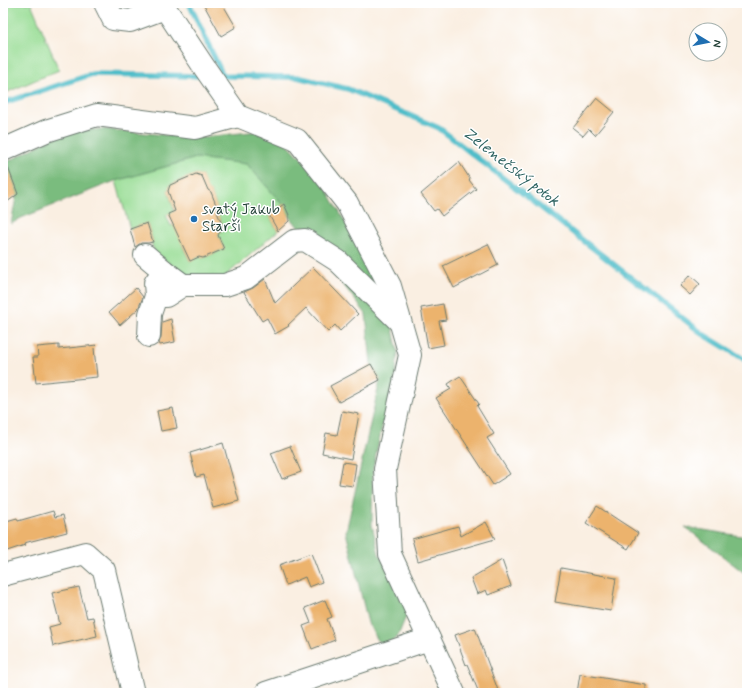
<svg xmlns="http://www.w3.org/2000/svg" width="750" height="696" font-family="Mynerve,sans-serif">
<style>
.green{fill:#99dd95;stroke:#5c8d64;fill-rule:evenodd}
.forest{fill:#7abc7e;stroke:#4c7c59}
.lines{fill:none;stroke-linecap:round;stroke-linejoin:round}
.stream{stroke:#50bdc9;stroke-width:5.5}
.building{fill:#ecb36d}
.minor-casing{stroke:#6c7b71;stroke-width:24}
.minor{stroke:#fff;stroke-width:22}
.poi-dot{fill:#1f6fb2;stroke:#fff;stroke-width:1.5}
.labels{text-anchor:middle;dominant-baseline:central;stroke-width:3;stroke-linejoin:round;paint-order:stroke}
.poi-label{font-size:15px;fill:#1f3d34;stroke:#fff;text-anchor:start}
.water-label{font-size:16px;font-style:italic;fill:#2e6361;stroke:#fff}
</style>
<rect width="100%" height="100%" fill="#fff"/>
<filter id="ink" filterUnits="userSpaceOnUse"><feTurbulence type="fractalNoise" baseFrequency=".025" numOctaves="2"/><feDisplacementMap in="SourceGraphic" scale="8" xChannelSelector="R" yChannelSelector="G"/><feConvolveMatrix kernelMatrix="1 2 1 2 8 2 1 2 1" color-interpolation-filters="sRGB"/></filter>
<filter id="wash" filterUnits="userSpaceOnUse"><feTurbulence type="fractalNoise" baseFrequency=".012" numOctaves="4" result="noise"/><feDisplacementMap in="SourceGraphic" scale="16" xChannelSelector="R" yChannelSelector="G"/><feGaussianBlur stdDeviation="0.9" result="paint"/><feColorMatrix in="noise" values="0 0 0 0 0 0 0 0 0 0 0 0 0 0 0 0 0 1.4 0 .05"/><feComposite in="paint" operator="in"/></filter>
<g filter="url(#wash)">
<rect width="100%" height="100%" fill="#faefe2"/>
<g class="green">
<path d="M 3,3 L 31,3 L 59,70 L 3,94 Z"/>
<path d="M 196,158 L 247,164 L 284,206 L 281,206 L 270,214 L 270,217 L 277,230 L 279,230 L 223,278 L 184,274 L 155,253 L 151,242 L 153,241 L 147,223 L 130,229 L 116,181 ZM 196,174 L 202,176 L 207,190 L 211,192 L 218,210 L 217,212 L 223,227 L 218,235 L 224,249 L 203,258 L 199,257 L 190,261 L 183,247 L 178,223 L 171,226 L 166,215 L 174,212 L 173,206 L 168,191 L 170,185 Z"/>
</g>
<g class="forest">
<path d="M 102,129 L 196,138 L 259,131 L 288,144 L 321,179 L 385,293 L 398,352 L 394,387 L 382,427 L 373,468 L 372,525 L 379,554 L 409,609 L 398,636 L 383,649 L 368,623 L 346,532 L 380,380 L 371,364 L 366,314 L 291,218 L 284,206 L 247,164 L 196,158 L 115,181 L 21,218 L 11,224 L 17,192 L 5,163 L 53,138 L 77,131 Z"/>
<path d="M 685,527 L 747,537 L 747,575 Z"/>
</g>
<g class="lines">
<g class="stream">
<path d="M 189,3 L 223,76 L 297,77 L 348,89 L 439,128 L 703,334 L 747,361"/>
<path d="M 3,103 L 93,74 L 202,76"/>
</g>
</g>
<g id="blocks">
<g class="building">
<path d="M 203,3 L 222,3 L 236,27 L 221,36 Z"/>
<path d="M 597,98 L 614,112 L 595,135 L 589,129 L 583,136 L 573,128 Z"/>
<path d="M 3,162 L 6,162 L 18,194 L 3,205 Z"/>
<path d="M 459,162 L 470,179 L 469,180 L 476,189 L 442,216 L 437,209 L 434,211 L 421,194 Z"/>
<path d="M 196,174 L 202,176 L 208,190 L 211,192 L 218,210 L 217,212 L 223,227 L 218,235 L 224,249 L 203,258 L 199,257 L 190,261 L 168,214 L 175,211 L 168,191 L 170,185 Z"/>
<path d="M 284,204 L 289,215 L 289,221 L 278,231 L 269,215 Z"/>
<path d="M 147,223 L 153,242 L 148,243 L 141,243 L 135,247 L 130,229 Z"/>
<path d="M 488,244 L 498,265 L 454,288 L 443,266 Z"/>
<path d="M 313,267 L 358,314 L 340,331 L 335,325 L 328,332 L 306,308 L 288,325 L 289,326 L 275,334 L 267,318 L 262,321 L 244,292 L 253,288 L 265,279 L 275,303 Z"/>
<path d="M 690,275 L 700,284 L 690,295 L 680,286 Z"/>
<path d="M 136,288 L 143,297 L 138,309 L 120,325 L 109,312 Z"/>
<path d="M 443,304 L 446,320 L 439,321 L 444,345 L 428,348 L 421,308 Z"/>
<path d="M 171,319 L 175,342 L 160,345 L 159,343 L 161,337 L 162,322 Z"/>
<path d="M 59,345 L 59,349 L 97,345 L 94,348 L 97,377 L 36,383 L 33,357 L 38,357 L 37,347 Z"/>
<path d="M 371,364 L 380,380 L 339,402 L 330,386 Z"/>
<path d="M 460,376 L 479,404 L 477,406 L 494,434 L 487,438 L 510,474 L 493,485 L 436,398 L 451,389 L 448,384 Z"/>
<path d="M 173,408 L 177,428 L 161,431 L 157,411 Z"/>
<path d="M 342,411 L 359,414 L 351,459 L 322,453 L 326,433 L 337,435 Z"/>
<path d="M 223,443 L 239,501 L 213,508 L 204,475 L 196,477 L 190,453 Z"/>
<path d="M 290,446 L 301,472 L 282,479 L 271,453 Z"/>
<path d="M 343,462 L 356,464 L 353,486 L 339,484 Z"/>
<path d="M 597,506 L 638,533 L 628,549 L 586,523 Z"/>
<path d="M 53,511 L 55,517 L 63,515 L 67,532 L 24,543 L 25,545 L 7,551 L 3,537 L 3,522 L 17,518 L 18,521 Z"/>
<path d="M 486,522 L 495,539 L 418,561 L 412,539 L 458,526 L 461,536 Z"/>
<path d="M 311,553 L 322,582 L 309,587 L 305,577 L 286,585 L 279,565 Z"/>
<path d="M 502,560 L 511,586 L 488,595 L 486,590 L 477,594 L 471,578 Z"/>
<path d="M 561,568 L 616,578 L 611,611 L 555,602 Z"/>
<path d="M 79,587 L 87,618 L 93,617 L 97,636 L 53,646 L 49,627 L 60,624 L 52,593 Z"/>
<path d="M 325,600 L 332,617 L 327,619 L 335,640 L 312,649 L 303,626 L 311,623 L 305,608 Z"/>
<path d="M 475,628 L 499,693 L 479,693 L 467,664 L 466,665 L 455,635 Z"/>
<path d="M 580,674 L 646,685 L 646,693 L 577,693 Z"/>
</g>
</g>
</g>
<g filter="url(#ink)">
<use href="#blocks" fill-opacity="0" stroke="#6c7b71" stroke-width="1"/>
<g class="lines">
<g class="minor-casing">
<g id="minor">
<path d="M 105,3 L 113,19 L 130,21 L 165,8"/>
<path d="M 163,3 L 165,8 L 204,67 L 238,116 L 297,140 L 347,203 L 390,286 L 410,355 L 385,469 L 390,554 L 454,693"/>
<path d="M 3,150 L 46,131 L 97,115 L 195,128 L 238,116"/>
<path d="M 145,255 L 164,271 L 183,285 L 225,285 L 246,278 L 294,241 L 305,240 L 338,261 L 399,321"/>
<path d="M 164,271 L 155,283 L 156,296 L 166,296 L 183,285"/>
<path d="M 149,336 L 150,314 L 156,296"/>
<path d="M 3,575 L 85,553 L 104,570 L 133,693"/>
<path d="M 266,693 L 429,639"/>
</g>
</g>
<use href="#minor" class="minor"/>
</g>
</g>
<circle class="poi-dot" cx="194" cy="219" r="4"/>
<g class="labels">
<g class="poi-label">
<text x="202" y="210">svatý Jakub<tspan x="202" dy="17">Starší</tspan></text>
</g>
<g class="water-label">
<text transform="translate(511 167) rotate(38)">Zelenečský potok</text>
</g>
</g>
<rect width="750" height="696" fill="none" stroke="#fff" stroke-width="16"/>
<g transform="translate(708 42) rotate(100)"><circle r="19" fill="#ffffff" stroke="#a5b1ae"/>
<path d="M0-3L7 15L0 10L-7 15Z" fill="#1f6fb2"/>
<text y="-6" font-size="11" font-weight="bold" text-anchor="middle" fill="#1f3d34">N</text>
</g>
</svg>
